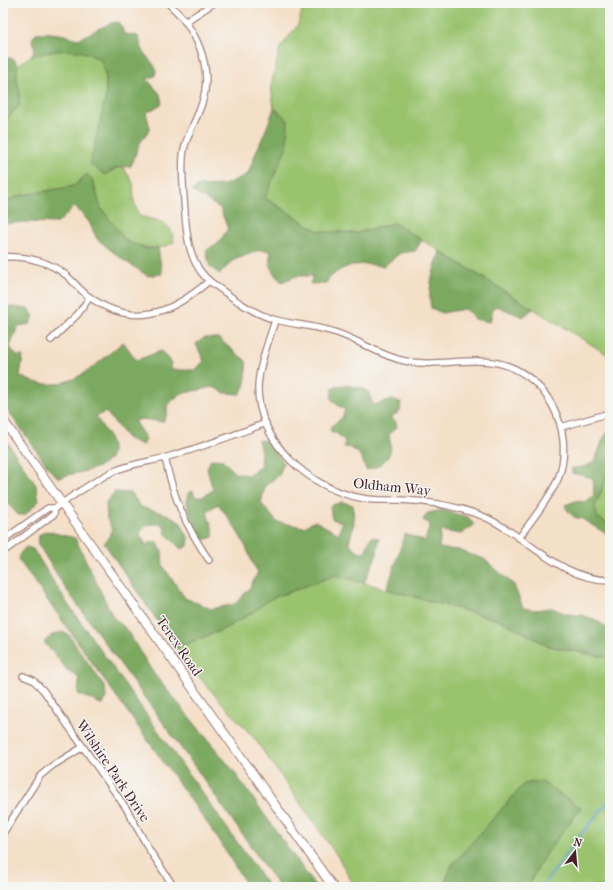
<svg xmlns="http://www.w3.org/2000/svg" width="613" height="890" font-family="'IM FELL French Canon',serif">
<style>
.green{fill:#9ac36e;stroke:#72714c}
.forest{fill:#7ba961;stroke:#626446}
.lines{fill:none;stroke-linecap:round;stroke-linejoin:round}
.stream{stroke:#62a1d4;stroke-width:2}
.street-casing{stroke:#9f7f79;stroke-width:8}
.secondary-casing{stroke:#9f7f79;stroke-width:10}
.street{stroke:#fff;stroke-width:5.5}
.secondary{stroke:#fff;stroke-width:8}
.labels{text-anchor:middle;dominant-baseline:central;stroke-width:3;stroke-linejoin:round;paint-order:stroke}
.street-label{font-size:14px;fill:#4a1f2b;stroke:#f6f6f2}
</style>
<rect width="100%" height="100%" fill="#f6f6f2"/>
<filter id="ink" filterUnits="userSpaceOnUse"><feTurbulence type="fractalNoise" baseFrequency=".025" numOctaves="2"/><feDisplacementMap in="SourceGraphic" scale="8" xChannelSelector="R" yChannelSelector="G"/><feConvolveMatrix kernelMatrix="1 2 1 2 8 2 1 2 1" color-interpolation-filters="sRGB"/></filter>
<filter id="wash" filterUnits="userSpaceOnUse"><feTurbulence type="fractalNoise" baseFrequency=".012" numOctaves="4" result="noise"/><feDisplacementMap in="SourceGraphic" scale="16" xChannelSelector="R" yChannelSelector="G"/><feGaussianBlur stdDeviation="0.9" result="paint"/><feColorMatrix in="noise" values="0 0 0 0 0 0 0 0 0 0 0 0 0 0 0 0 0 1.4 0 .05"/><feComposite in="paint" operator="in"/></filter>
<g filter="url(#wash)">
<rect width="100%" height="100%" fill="#f4dfc7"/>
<g class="green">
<path d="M 304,3 L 610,3 L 610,356 L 394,223 L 357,233 L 318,231 L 265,198 L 274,175 L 288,120 L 274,108 L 271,86 L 280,48 L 298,25 Z"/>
<path d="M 58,49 L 79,50 L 101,60 L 106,78 L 106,96 L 90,164 L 105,175 L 116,168 L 123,167 L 133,183 L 134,201 L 139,216 C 157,221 172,220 174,242 C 162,251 141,249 127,241 C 124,239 104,212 101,208 C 95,196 98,183 87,174 L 74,186 L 18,196 L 3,204 L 3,122 C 33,97 12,93 18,65 L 31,56 Z"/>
<path d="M 610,468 L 610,526 L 597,517 L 595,507 Z"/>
<path d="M 336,575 L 502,621 L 548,646 L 610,658 L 610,887 L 527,887 L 546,853 L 540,781 L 524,784 L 452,865 L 443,887 L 355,887 L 338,857 L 254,738 L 205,684 L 176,648 L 222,630 L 252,613 L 270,599 Z"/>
</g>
<g class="forest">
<path d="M 118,22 L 122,27 L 124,34 L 138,36 C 140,42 142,49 145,54 C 150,62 159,66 155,76 L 147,79 L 160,94 L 162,104 L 146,113 L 150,128 L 139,145 L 131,166 L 116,168 L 105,175 L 90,164 L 106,96 L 106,78 L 101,60 C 78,46 56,50 31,56 L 35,49 L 32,39 L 36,33 C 50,32 64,34 78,39 L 111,23 Z"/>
<path d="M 10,58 L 15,60 L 18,65 L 16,75 L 20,93 L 19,106 L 3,122 L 3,59 Z"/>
<path d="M 274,108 L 288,120 L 287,146 L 265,198 L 318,231 L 357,233 L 394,223 L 422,240 L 415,251 L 400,253 L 384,266 C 363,263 340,262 326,283 L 310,284 L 313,276 L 296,276 L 282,282 C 270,271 268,266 271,251 L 259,250 L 232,261 L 220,274 L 210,267 L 206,251 L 219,242 L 228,229 L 220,208 L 192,191 L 199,186 L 224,185 L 248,174 C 255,151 267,131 274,108 Z"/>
<path d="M 87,174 L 92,179 L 101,208 L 126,241 L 149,249 L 158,247 L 162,274 L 148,276 L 122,259 L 97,239 L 89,222 L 75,206 L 58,223 L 25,222 L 3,224 L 3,204 L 18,196 L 74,186 Z"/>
<path d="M 440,251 L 533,309 L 523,317 L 497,306 L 493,308 L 490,322 L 474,319 L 470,313 L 464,309 L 442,313 L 431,308 C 427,287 434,270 440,251 Z"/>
<path d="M 3,306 L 29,309 L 34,316 L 30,324 L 18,326 L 10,347 L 17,356 L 23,356 L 20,376 C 63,399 91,369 123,342 C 129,348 131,354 137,360 L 161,351 L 170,360 L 172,370 L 195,370 L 204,361 L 196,344 L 204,338 L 218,338 L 246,361 C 247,374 247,383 240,394 L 225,393 L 213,387 L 180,394 L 167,405 L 167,414 L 163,422 L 142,419 L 134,421 L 146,439 L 142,445 L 127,438 L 106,412 L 96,416 C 99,423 105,430 109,437 C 125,472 77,470 59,478 L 51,471 L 3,404 Z"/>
<path d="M 342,385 L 363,388 L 369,393 L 373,405 L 393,400 L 401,402 L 400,411 L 390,418 L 396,422 L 397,427 L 390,433 C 388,437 390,438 390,442 C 394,457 379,468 366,470 C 363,459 358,447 344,447 L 345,441 L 336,433 L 331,433 L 330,427 L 342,418 L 345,410 C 335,403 328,401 333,388 Z"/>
<path d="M 610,430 L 610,468 L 595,507 L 597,517 L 610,526 L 610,536 L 582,519 L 574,517 L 567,510 L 565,505 L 576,501 L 587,502 L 594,495 L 593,478 L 572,473 L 572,468 C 607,467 592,447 610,430 Z"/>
<path d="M 3,436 L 36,485 L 39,501 L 25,515 L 18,515 L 3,498 Z"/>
<path d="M 258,440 L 267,441 L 283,462 L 280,474 L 265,486 L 261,503 L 277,522 L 304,527 L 315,521 L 339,534 L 342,522 L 332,519 L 330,506 L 342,502 L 353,505 L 354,523 L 349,543 L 357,551 L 365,552 L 371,537 L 379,538 L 377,554 L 364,583 L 336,575 L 270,599 L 252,613 L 222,630 L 176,648 L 104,543 L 109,538 L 112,529 L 107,519 L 106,503 L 114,492 L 131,493 L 141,507 L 169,515 L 181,523 L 189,539 L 188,546 L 181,549 L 166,534 L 164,525 C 154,523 144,523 140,534 L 146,545 L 152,542 L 158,543 L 162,552 L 163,566 L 185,598 L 211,609 L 235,604 L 249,589 L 258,572 C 252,564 250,556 246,547 C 238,531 228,517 218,504 L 207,511 C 208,520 215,528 213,537 L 204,540 C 194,526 184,510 188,493 L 193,491 L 195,497 L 202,497 L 213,490 L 207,469 L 211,459 L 223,460 L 235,473 L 248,475 L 260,467 L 261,453 Z"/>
<path d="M 442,510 L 468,517 L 474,525 L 461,534 L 441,531 L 439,548 L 458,550 L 484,559 L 514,585 L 523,608 L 535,610 L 552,608 L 567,614 L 582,615 L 596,620 L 610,630 L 610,658 L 548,646 L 502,621 L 387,589 L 405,534 L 425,541 L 430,524 L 423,520 L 428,513 Z"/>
<path d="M 46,531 L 75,538 L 113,617 L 126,629 L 154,674 L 232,769 L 316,887 L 279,887 L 200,774 L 66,589 L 38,544 L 39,535 Z"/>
<path d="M 26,547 L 33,549 L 67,603 L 269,887 L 248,887 L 212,830 L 18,559 L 21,552 Z"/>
<path d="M 61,632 L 68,634 L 105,687 L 106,698 L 103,705 L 78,694 L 79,681 L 77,675 L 68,671 L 44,642 L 52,635 Z"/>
<path d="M 541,781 L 581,808 L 546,853 L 527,887 L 443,887 L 452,865 L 524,784 Z"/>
</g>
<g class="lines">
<path class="stream" d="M 542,887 L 581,834 L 610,800"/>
</g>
</g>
<g filter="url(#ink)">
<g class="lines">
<g class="street-casing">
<g id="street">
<path d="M 168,3 C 196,28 214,66 202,103 C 197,119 188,133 184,149 C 181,166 183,182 184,199 C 186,227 186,264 212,283 C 231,297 253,314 276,320 C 296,325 317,326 337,333 C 361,341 380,356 405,361 C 434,367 464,358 492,362 C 545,369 577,430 558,479 C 549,500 532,519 519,538"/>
<path d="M 185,22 L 214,3"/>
<path d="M 3,257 C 26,256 48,261 66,275 C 74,282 80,290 88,296 C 133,329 171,314 209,281"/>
<path d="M 275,320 C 269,341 259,364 258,387 C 257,442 310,489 361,498 C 374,501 387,500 400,500 C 426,501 452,505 477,514 C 524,531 557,580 610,580"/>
<path d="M 51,340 L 78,314 L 90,297"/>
<path d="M 561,427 L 610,413"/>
<path d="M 165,458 C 174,499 185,525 209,560"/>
<path d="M 3,540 L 48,508 L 55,508 C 74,495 92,482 112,472 C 131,463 151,462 171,456 C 203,447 234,435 266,423"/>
<path d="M 3,552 L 54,514 L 55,508"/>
<path d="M 23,676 L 33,680 L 43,690 L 126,808 L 150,851 L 174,887"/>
<path d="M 3,833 L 40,776 L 52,766 L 83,747"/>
</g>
</g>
<g class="secondary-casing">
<path id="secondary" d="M 3,420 L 333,887"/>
</g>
<use href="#street" class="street"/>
<use href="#secondary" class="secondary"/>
</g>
</g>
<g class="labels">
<g class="street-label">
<text transform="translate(392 487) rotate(6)">Oldham Way</text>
<text transform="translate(179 646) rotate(55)">Terex Road</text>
<text transform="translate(113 771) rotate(56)">Wilshire Park Drive</text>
</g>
</g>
<rect width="613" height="890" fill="none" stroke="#f6f6f2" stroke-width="16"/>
<g transform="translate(575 852) rotate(16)" stroke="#f6f6f2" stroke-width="3" paint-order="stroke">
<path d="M0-3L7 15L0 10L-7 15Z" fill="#4a1f2b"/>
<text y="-6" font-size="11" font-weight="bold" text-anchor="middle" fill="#4a1f2b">N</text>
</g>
</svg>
